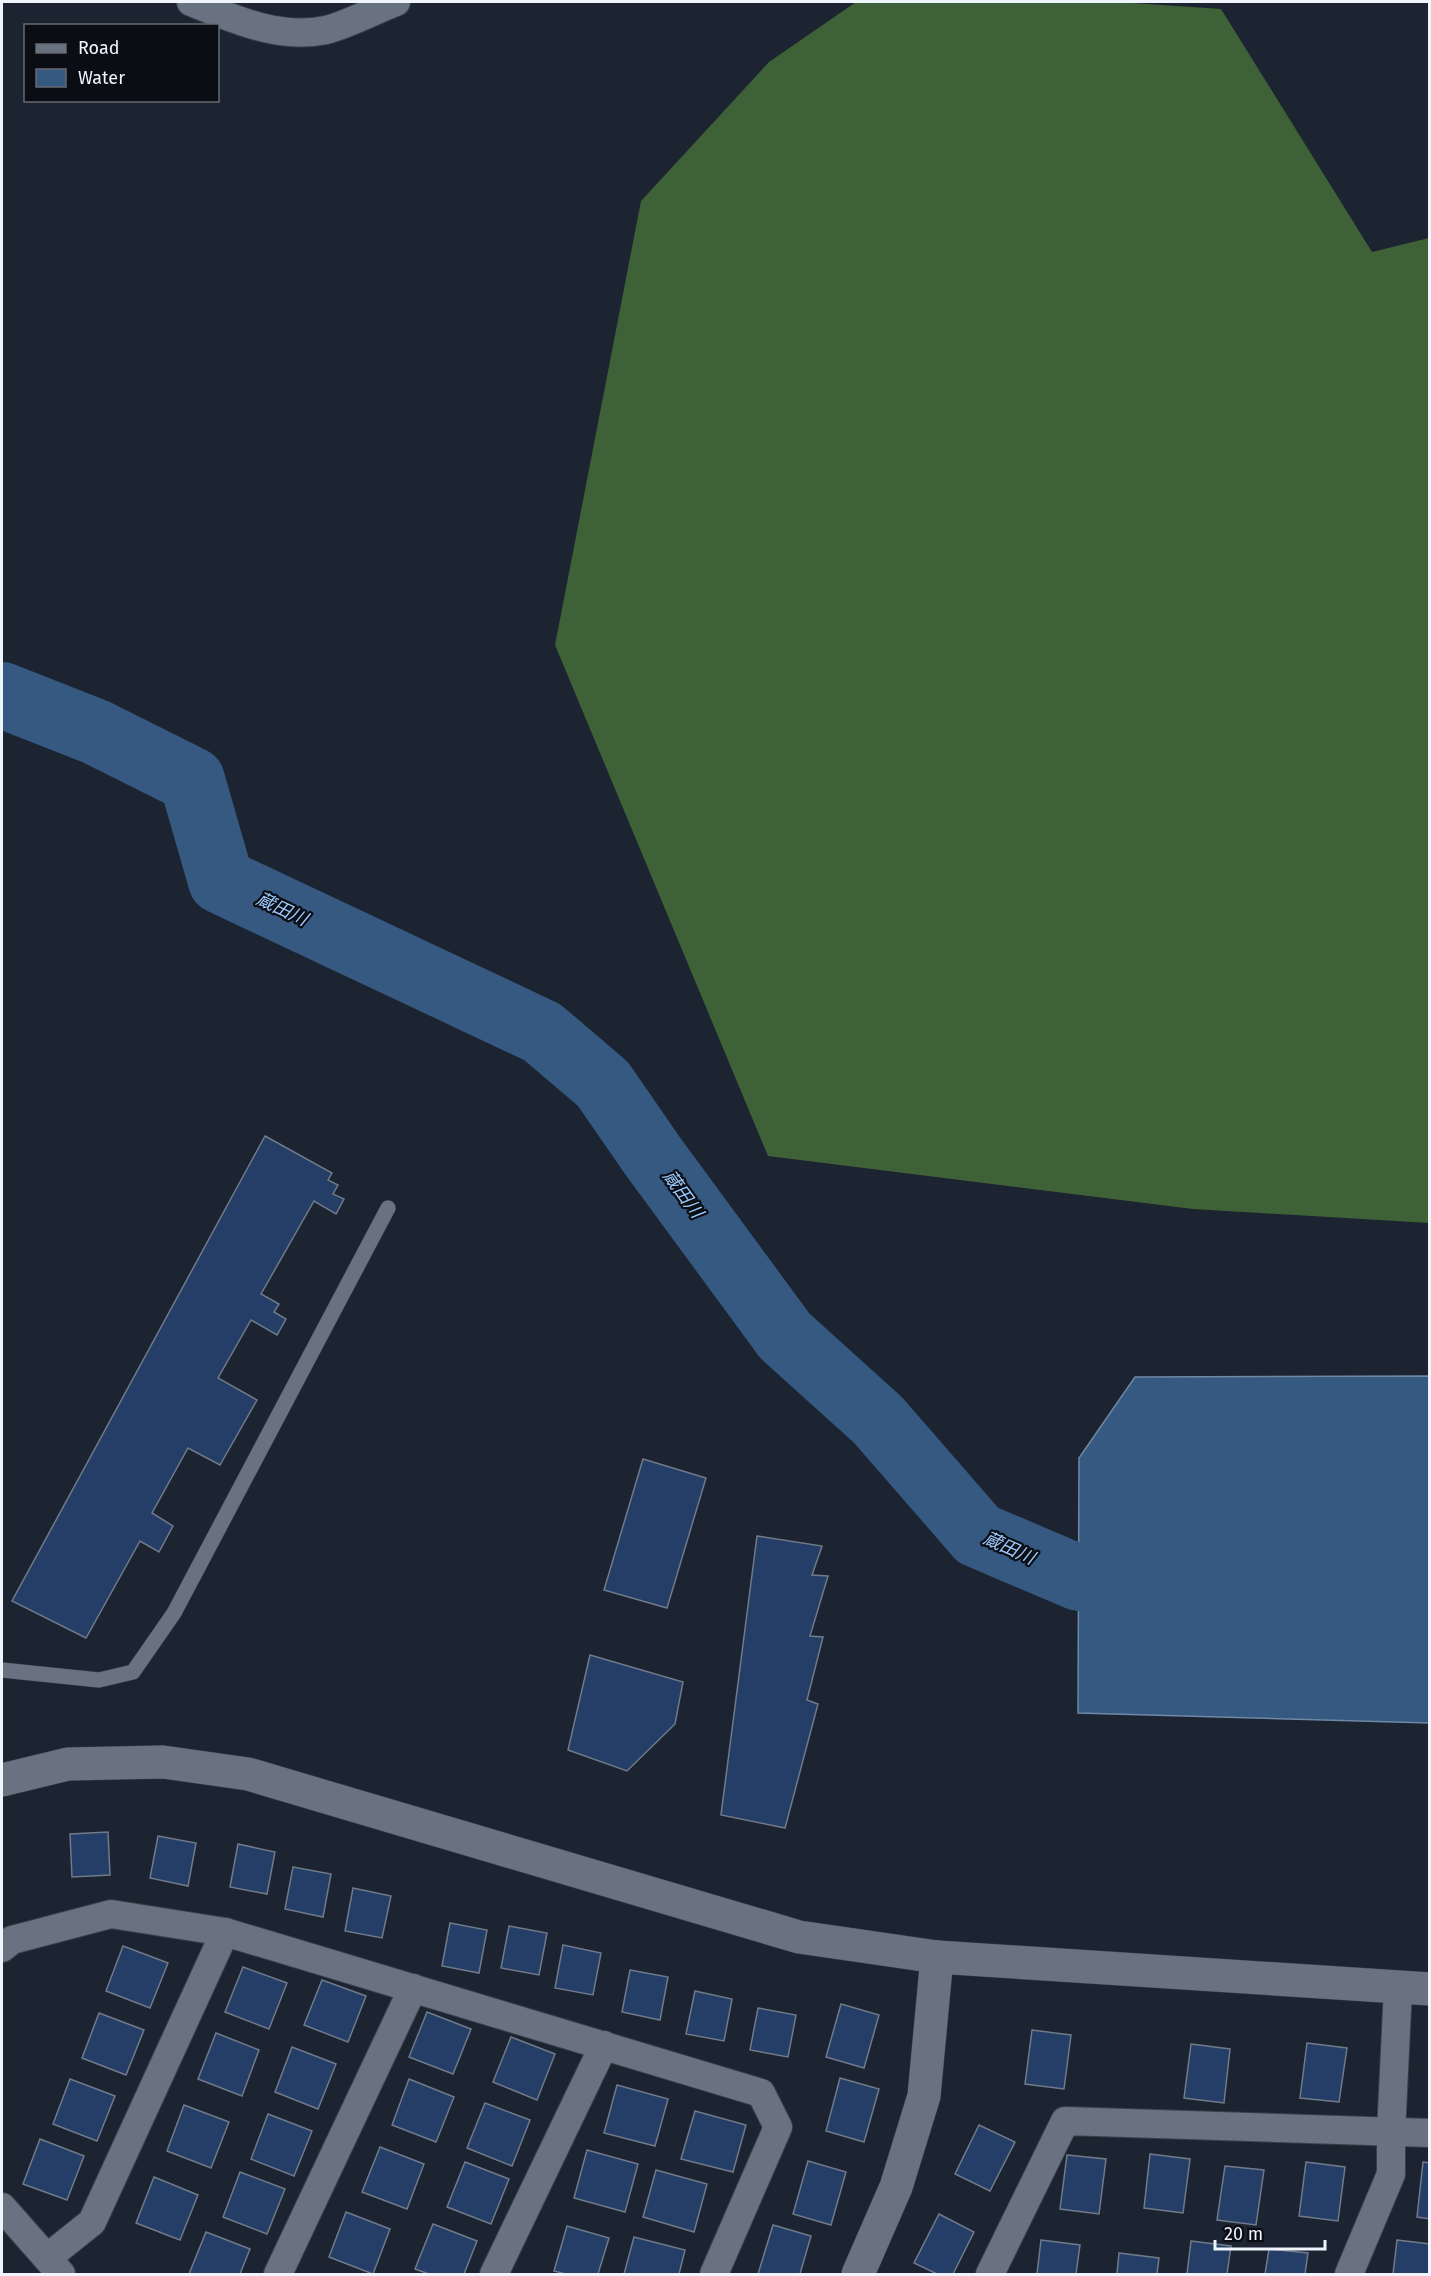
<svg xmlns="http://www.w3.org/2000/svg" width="1431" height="2276" font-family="'Fira Sans','Noto Sans JP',sans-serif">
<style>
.forest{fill:#3f6137}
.water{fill:#365981;stroke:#6e88a6;stroke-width:1.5}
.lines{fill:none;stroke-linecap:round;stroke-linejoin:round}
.river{stroke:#365981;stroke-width:66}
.building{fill:#243e67;stroke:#707a89;stroke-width:1.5}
.lane-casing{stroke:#39404a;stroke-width:16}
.street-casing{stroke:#39404a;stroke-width:30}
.secondary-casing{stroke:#39404a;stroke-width:34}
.lane{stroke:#687281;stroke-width:15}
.street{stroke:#687281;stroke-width:28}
.secondary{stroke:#687281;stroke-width:33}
.labels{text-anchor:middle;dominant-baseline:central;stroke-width:4.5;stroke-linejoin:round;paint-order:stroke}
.water-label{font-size:18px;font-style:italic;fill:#9dc9fc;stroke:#0a0d13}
</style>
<rect width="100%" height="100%" fill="#1c2431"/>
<path class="forest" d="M 856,2 L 1118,2 L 1221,9 L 1372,252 L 1429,238 L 1429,1223 L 1193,1209 L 768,1156 L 555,645 L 641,201 L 769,62 Z"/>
<path class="water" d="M 1429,1376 L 1429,1723 L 1078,1713 L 1079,1458 L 1135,1377 Z"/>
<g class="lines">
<path class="river" d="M 2,695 L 96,732 L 192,780 L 221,881 L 542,1032 L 603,1084 L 652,1155 L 785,1336 L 878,1420 L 978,1535 L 1079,1578 L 1170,1582"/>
</g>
<g class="building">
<path d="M 265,1136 L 332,1173 L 328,1180 L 338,1185 L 333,1194 L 344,1199 L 336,1214 L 314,1201 L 261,1294 L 279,1304 L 274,1312 L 286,1319 L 277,1335 L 251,1320 L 218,1378 L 257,1400 L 220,1465 L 188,1448 L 152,1513 L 173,1526 L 159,1552 L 140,1541 L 86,1638 L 12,1601 Z"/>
<path d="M 643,1459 L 706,1478 L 667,1608 L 604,1590 Z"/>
<path d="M 757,1536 L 822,1546 L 812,1575 L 828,1576 L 810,1636 L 823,1637 L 807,1700 L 818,1704 L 785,1828 L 721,1815 Z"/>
<path d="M 590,1655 L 683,1682 L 675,1724 L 627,1771 L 568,1750 Z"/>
<path d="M 108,1832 L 110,1875 L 72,1877 L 70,1834 Z"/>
<path d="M 158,1836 L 196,1843 L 188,1886 L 150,1878 Z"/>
<path d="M 238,1844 L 275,1852 L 267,1894 L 230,1887 Z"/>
<path d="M 293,1867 L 331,1874 L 323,1917 L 285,1909 Z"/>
<path d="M 353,1888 L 391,1896 L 382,1938 L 345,1931 Z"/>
<path d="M 450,1923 L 487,1930 L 479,1973 L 442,1966 Z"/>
<path d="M 509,1926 L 547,1933 L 539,1975 L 501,1968 Z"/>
<path d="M 563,1945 L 601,1953 L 593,1995 L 555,1988 Z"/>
<path d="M 123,1946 L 168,1963 L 150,2008 L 106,1991 Z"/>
<path d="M 243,1967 L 287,1983 L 269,2029 L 225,2012 Z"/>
<path d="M 630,1970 L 668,1977 L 660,2020 L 622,2012 Z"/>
<path d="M 322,1980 L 366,1996 L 348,2042 L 304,2025 Z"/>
<path d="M 695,1991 L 732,1999 L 724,2041 L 686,2034 Z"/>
<path d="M 841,2004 L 879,2015 L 864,2068 L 826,2057 Z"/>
<path d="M 758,2008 L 796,2015 L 788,2057 L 750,2050 Z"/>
<path d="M 427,2012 L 471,2029 L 453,2074 L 409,2057 Z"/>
<path d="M 99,2013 L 144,2030 L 126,2075 L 82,2058 Z"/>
<path d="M 1032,2030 L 1071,2035 L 1064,2089 L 1025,2084 Z"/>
<path d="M 216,2033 L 259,2050 L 242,2096 L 198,2079 Z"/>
<path d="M 511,2037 L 555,2054 L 537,2100 L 493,2082 Z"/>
<path d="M 1307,2043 L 1347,2048 L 1339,2102 L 1300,2098 Z"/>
<path d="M 1191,2044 L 1230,2049 L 1224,2103 L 1184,2098 Z"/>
<path d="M 292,2047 L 336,2064 L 318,2109 L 275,2092 Z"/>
<path d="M 840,2078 L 879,2089 L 864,2142 L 826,2131 Z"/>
<path d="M 70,2079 L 115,2096 L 97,2141 L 53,2124 Z"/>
<path d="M 409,2079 L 454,2097 L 436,2142 L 392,2125 Z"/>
<path d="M 617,2085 L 668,2099 L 655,2146 L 604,2133 Z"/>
<path d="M 485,2103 L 530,2120 L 512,2166 L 467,2148 Z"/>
<path d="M 184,2105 L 229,2122 L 211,2168 L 167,2151 Z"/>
<path d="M 695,2111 L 746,2125 L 733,2172 L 681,2159 Z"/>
<path d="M 268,2114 L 312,2131 L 294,2176 L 251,2159 Z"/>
<path d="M 979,2125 L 1015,2142 L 990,2191 L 955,2174 Z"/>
<path d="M 40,2139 L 84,2156 L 67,2200 L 23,2184 Z"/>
<path d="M 380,2147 L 424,2164 L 407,2209 L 362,2192 Z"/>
<path d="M 587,2150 L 638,2164 L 625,2212 L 574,2198 Z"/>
<path d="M 1150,2154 L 1190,2159 L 1183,2213 L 1144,2208 Z"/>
<path d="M 1067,2155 L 1106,2159 L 1099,2214 L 1060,2209 Z"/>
<path d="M 808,2161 L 846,2172 L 831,2225 L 793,2214 Z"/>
<path d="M 465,2162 L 509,2179 L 491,2224 L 447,2207 Z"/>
<path d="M 1306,2162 L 1345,2167 L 1338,2221 L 1299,2216 Z"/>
<path d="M 1423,2162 L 1430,2163 L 1430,2219 L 1417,2217 Z"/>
<path d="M 1225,2166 L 1264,2170 L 1256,2225 L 1217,2220 Z"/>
<path d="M 656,2170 L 707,2184 L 694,2232 L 643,2217 Z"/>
<path d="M 240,2172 L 285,2189 L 267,2234 L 223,2217 Z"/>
<path d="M 154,2177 L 198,2195 L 180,2240 L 136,2223 Z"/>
<path d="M 346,2212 L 390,2229 L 373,2274 L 329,2257 Z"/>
<path d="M 939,2214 L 974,2232 L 953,2274 L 937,2274 L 914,2263 Z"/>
<path d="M 433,2224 L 477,2241 L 464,2274 L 429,2274 L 415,2269 Z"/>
<path d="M 773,2225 L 811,2236 L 800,2274 L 758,2274 Z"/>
<path d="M 567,2226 L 609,2238 L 598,2274 L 566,2274 L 554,2271 Z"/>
<path d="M 206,2232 L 250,2249 L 240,2274 L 189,2274 Z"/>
<path d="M 634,2237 L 685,2250 L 679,2274 L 624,2274 Z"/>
<path d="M 1041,2240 L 1080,2245 L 1076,2274 L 1037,2274 Z"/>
<path d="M 1397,2240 L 1430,2244 L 1430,2274 L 1393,2274 Z"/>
<path d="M 1191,2241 L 1231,2246 L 1227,2274 L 1187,2274 Z"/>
<path d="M 1269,2249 L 1308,2253 L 1305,2274 L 1265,2274 Z"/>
<path d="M 1119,2253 L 1159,2258 L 1157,2274 L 1117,2274 Z"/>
</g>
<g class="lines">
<g class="lane-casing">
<path id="lane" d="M 2,1670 L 99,1680 L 133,1672 L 174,1613 L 388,1208"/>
</g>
<g class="street-casing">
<g id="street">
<path d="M 191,2 C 234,19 279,40 326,30 C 347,25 375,10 396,2"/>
<path d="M 2,1948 L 12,1940 L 111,1914 L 225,1932 L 761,2093 L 778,2127 L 714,2274"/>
<path d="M 2,2207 L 61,2274"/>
<path d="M 47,2258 L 92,2222 L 225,1932"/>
<path d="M 278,2274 L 413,1988"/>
<path d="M 494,2274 L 604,2045"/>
<path d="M 990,2274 L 1065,2121 L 1430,2133"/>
<path d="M 1349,2274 L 1391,2174 L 1391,2133 L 1398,1988"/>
</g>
</g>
<g class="secondary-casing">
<g id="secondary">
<path d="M 2,1780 L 68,1764 L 163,1762 L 248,1774 L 799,1937 L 937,1957 L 1430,1989"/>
<path d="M 858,2274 L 896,2187 L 924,2096 L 937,1957"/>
</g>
</g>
<use href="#lane" class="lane"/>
<use href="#street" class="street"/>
<use href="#secondary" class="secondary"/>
</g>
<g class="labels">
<g class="water-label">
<text transform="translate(282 909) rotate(25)">蔵田川</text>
<text transform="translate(683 1194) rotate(54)">蔵田川</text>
<text transform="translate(1009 1548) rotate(24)">蔵田川</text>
</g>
</g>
<rect width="1431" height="2276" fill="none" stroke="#eff4fd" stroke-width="6"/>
<rect x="24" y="24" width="195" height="78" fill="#0a0d13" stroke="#666971" stroke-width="1.5"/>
<rect x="36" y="44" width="30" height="9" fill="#687281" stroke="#666971" stroke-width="1.5"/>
<text x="78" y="54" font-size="18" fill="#eff4fd">Road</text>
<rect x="36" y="69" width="30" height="18" fill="#365981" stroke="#666971" stroke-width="1.5"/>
<text x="78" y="84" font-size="18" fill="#eff4fd">Water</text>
<path d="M1215 2240v9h110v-9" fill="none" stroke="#eff4fd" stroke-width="3"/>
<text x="1224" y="2240" font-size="18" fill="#eff4fd" stroke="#0a0d13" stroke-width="4.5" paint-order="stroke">20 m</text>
</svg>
